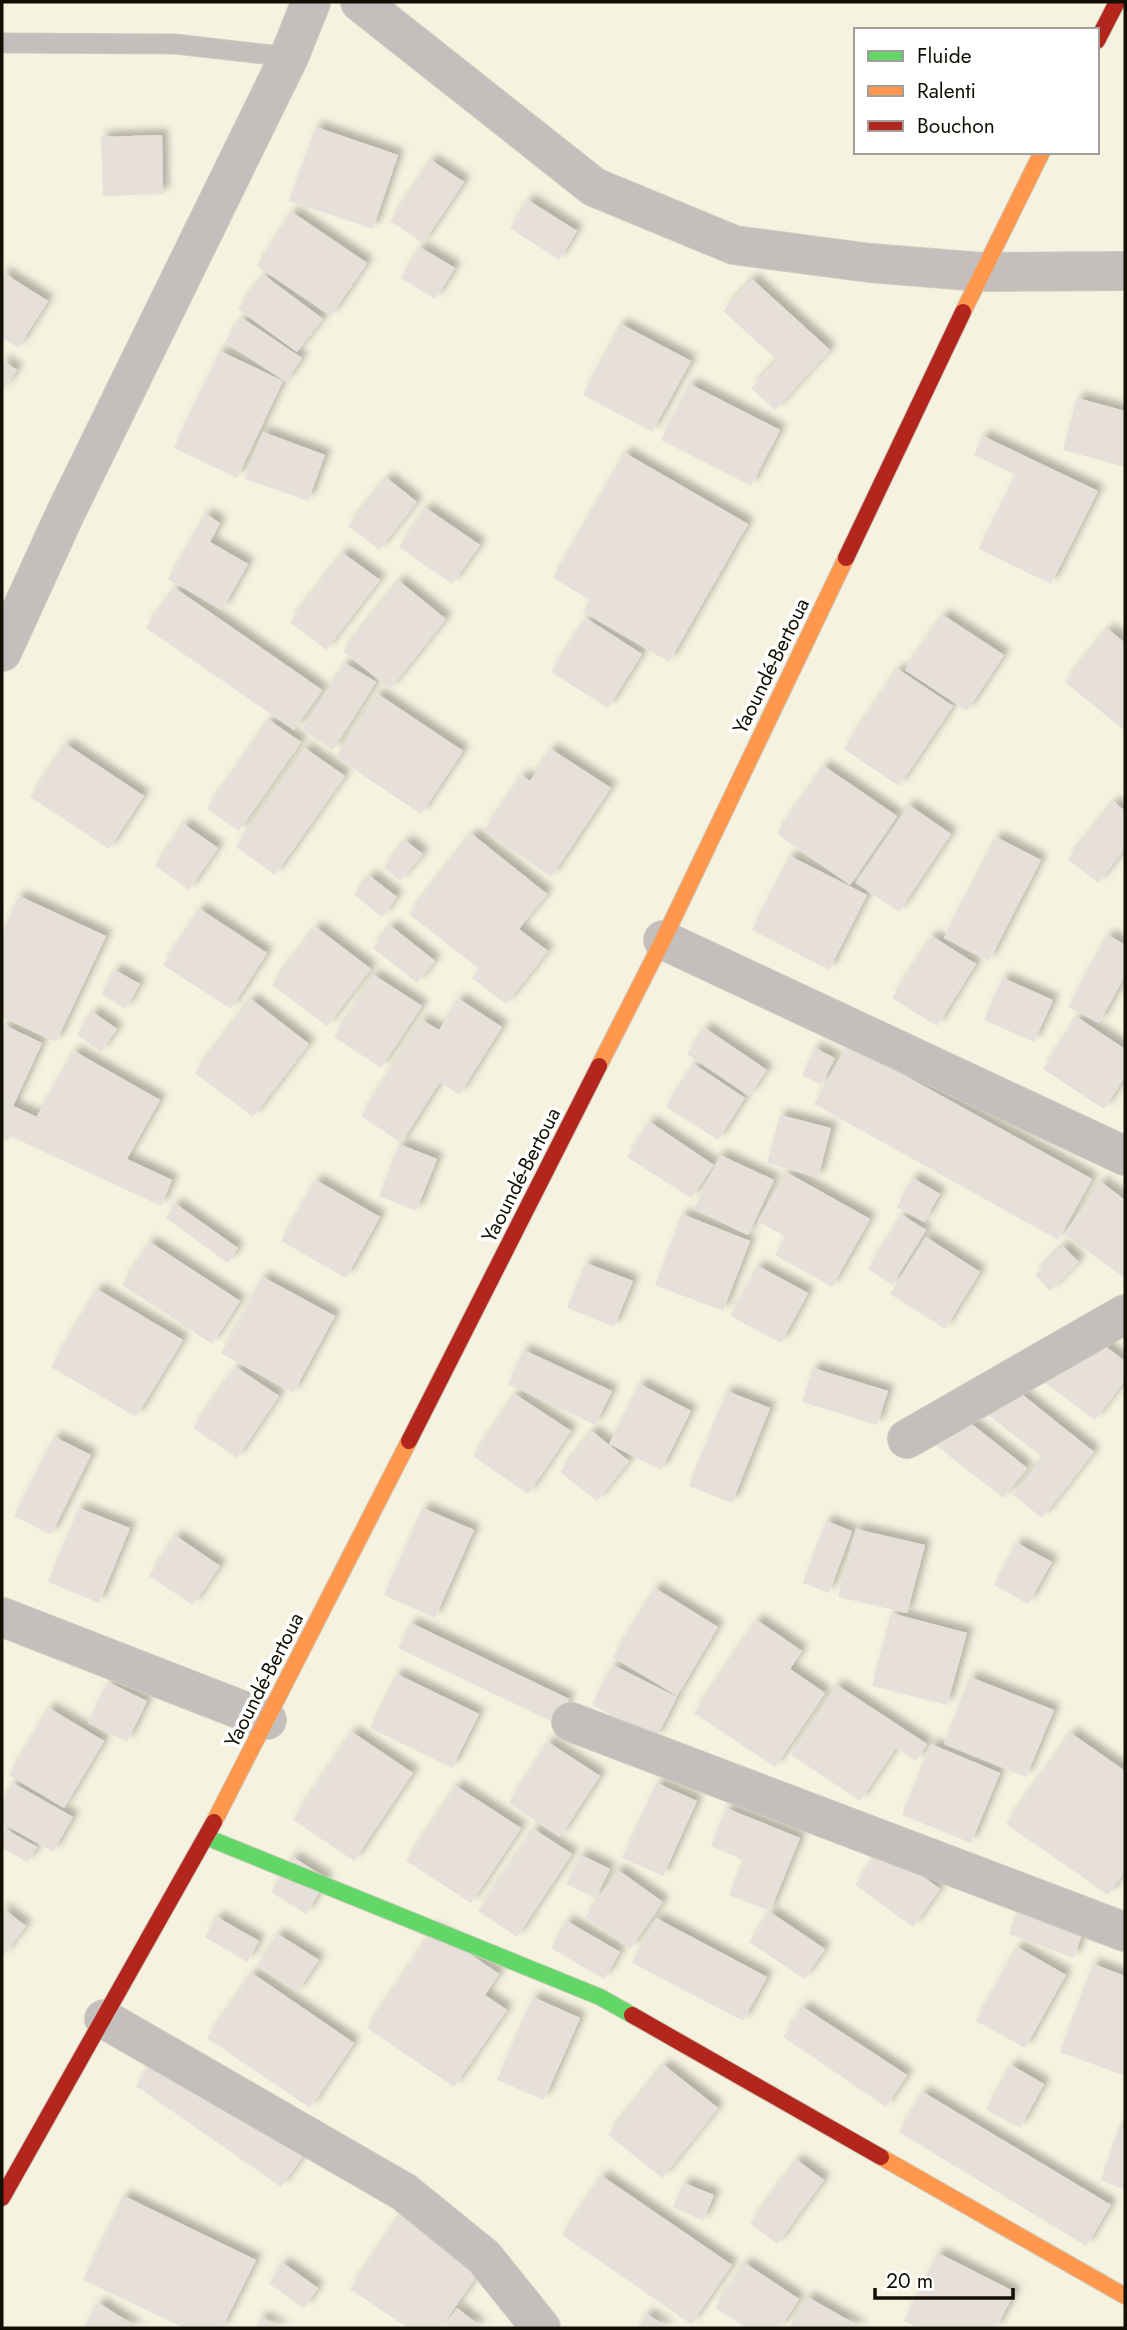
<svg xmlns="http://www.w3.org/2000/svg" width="1127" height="2330" font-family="Jost,sans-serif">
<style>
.building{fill:#e7e0da;filter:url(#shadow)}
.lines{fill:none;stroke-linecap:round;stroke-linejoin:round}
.lane-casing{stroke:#cfccbf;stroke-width:21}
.street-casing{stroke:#cfccbf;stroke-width:40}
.fast-casing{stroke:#cfccbf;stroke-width:18}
.slow-casing{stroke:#cfccbf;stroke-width:18}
.jam-casing{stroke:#cfccbf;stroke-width:18}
.lane{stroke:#c4bebc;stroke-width:19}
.street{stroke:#c4bebc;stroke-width:38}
.fast{stroke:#63d668;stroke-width:16}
.slow{stroke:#ff974d;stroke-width:16}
.jam{stroke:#b3261e;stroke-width:16}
.labels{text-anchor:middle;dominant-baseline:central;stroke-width:7;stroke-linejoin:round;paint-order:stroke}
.street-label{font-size:21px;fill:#121005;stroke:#fff}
</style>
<defs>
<filter id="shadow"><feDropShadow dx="6" dy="-6" stdDeviation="3.5" flood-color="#0004"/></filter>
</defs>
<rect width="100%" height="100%" fill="#f5f2e0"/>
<g class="building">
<path d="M 316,127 L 398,155 L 373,229 L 289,201 Z"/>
<path d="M 162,135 L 163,194 L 103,196 L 101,137 Z"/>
<path d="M 431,160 L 464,182 L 423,243 L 390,221 Z"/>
<path d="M 528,200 L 577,231 L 559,260 L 510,228 Z"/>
<path d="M 292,212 L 367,263 L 331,316 L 257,266 Z"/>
<path d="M 420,247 L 455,268 L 435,299 L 401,278 Z"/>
<path d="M 2,272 L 48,301 L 18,348 L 2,338 Z"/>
<path d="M 264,275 L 323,319 L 297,352 L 238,309 Z"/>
<path d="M 752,279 L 830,350 L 775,410 L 751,388 L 777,360 L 723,311 Z"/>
<path d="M 242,318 L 302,358 L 286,382 L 225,342 Z"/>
<path d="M 621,324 L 691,361 L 652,432 L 583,395 Z"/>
<path d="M 220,351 L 283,381 L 237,478 L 174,448 Z"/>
<path d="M 2,360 L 17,370 L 2,392 Z"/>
<path d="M 690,384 L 780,430 L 751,486 L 661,440 Z"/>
<path d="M 1077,398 L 1125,411 L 1125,467 L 1063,450 Z"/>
<path d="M 263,432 L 325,455 L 308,501 L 245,479 Z"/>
<path d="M 983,436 L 1098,491 L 1051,584 L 979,549 L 1016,475 L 974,455 Z"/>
<path d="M 625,453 L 748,524 L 669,662 L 583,612 L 590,600 L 553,578 Z"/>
<path d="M 387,478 L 417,502 L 379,550 L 348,526 Z"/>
<path d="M 426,508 L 480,545 L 452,584 L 399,547 Z"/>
<path d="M 206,514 L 220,523 L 210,542 L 248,564 L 222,610 L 168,579 Z"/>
<path d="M 343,553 L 380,580 L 326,650 L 290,622 Z"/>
<path d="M 399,581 L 446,619 L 390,689 L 343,651 Z"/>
<path d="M 175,588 L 322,690 L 294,730 L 146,628 Z"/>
<path d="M 943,615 L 1004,655 L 967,711 L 905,670 Z"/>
<path d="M 586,618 L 642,654 L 608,708 L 551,672 Z"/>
<path d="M 1108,629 L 1125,643 L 1125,731 L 1065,682 Z"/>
<path d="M 345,663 L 376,682 L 333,750 L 302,730 Z"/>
<path d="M 898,669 L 953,706 L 899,786 L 844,749 Z"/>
<path d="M 378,694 L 463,751 L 421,814 L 336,757 Z"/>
<path d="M 269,720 L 301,742 L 239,831 L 207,809 Z"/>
<path d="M 66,744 L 144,796 L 109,849 L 30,797 Z"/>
<path d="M 305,748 L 345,776 L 275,875 L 236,847 Z"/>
<path d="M 551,749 L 611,788 L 551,877 L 484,831 L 522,775 L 530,781 Z"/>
<path d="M 824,766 L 897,816 L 850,885 L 777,834 Z"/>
<path d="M 1114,802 L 1125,811 L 1125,849 L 1098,883 L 1068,859 Z"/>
<path d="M 909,805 L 951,834 L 899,912 L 856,883 Z"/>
<path d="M 184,824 L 218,848 L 189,890 L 155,866 Z"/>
<path d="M 472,834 L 547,894 L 519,929 L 548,951 L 506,1004 L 472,978 L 479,969 L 409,914 Z"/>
<path d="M 996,837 L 1041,860 L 989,961 L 944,938 Z"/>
<path d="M 406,841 L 423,854 L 400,881 L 384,867 Z"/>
<path d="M 790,856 L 867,895 L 829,970 L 752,930 Z"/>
<path d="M 370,876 L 397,897 L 382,917 L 354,895 Z"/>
<path d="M 19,896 L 106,936 L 56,1042 L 2,1017 L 2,934 Z"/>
<path d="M 200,909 L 267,953 L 231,1009 L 163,965 Z"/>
<path d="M 391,926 L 435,961 L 417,983 L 373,948 Z"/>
<path d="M 316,927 L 371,969 L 327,1026 L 272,985 Z"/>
<path d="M 1108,935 L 1125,945 L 1125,976 L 1099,1023 L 1068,1007 Z"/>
<path d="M 932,936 L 976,964 L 937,1026 L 892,998 Z"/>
<path d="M 115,970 L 140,984 L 125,1009 L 101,994 Z"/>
<path d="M 374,975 L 422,1006 L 381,1068 L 334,1037 Z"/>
<path d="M 1003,978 L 1053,1000 L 1034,1042 L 984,1020 Z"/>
<path d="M 251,999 L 309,1044 L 253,1117 L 195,1073 Z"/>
<path d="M 459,999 L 502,1027 L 459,1095 L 440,1082 L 401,1143 L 361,1116 L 422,1020 L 439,1030 Z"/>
<path d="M 93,1012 L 117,1029 L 101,1052 L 77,1035 Z"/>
<path d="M 1077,1017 L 1125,1049 L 1125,1077 L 1104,1109 L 1043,1069 Z"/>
<path d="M 2,1024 L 42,1043 L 13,1106 L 44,1120 L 37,1116 L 74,1051 L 160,1100 L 127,1159 L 172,1180 L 161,1206 L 10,1136 L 8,1141 L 2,1138 Z"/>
<path d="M 705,1028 L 767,1070 L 749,1096 L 687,1054 Z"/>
<path d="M 848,1044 L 1092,1179 L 1058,1240 L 814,1104 Z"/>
<path d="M 815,1048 L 835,1058 L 821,1085 L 802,1075 Z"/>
<path d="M 694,1064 L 745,1098 L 718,1140 L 666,1107 Z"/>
<path d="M 780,1115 L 831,1128 L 818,1178 L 767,1163 Z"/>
<path d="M 650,1122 L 714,1165 L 691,1198 L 627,1157 Z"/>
<path d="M 399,1144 L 437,1159 L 416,1211 L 379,1196 Z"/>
<path d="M 720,1155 L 774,1180 L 748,1235 L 694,1209 Z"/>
<path d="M 786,1172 L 870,1219 L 832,1287 L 775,1255 L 786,1237 L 758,1221 Z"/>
<path d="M 913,1178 L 940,1194 L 924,1222 L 897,1207 Z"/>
<path d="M 316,1180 L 380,1217 L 346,1278 L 281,1241 Z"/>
<path d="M 1101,1182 L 1125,1200 L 1125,1278 L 1064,1234 Z"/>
<path d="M 176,1204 L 238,1248 L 228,1263 L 166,1218 Z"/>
<path d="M 682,1214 L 750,1241 L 723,1311 L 655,1285 Z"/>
<path d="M 902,1215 L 926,1230 L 892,1285 L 868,1269 Z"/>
<path d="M 926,1237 L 980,1272 L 945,1329 L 890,1294 Z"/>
<path d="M 150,1242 L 240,1301 L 212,1344 L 122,1285 Z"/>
<path d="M 1063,1246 L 1079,1262 L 1050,1291 L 1035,1275 Z"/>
<path d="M 586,1263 L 633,1281 L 614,1327 L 567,1308 Z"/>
<path d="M 758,1266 L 808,1293 L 781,1343 L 730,1316 Z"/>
<path d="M 263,1277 L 335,1316 L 293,1393 L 221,1353 Z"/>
<path d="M 97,1289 L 183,1340 L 136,1417 L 51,1367 Z"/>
<path d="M 1081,1328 L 1125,1361 L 1125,1380 L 1095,1420 L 1041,1380 Z"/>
<path d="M 524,1350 L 612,1391 L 595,1425 L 508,1384 Z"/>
<path d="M 236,1367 L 279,1396 L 237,1458 L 193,1428 Z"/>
<path d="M 813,1368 L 888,1391 L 877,1425 L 802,1402 Z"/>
<path d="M 1004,1380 L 1094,1452 L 1042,1518 L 1013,1495 L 1043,1458 L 981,1409 Z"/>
<path d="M 640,1384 L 691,1411 L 661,1470 L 609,1444 Z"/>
<path d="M 727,1391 L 770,1408 L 732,1503 L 689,1486 Z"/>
<path d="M 515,1394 L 571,1431 L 528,1494 L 473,1456 Z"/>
<path d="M 949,1406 L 1027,1468 L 1003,1498 L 925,1437 Z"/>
<path d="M 592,1431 L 629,1461 L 597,1501 L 560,1472 Z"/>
<path d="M 55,1437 L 91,1455 L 51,1535 L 14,1516 Z"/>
<path d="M 79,1508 L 130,1528 L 99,1603 L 48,1582 Z"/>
<path d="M 423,1508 L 474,1530 L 435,1618 L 384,1595 Z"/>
<path d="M 826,1521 L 852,1531 L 829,1593 L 803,1583 Z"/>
<path d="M 856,1529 L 925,1545 L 907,1613 L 838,1597 Z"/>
<path d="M 176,1536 L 220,1566 L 193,1605 L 149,1576 Z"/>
<path d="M 1017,1543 L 1052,1562 L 1028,1604 L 994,1585 Z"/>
<path d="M 655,1588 L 718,1627 L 677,1696 L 613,1657 Z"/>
<path d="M 891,1613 L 967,1633 L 947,1705 L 872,1686 Z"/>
<path d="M 757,1620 L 802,1651 L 790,1669 L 825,1693 L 775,1767 L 694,1713 Z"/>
<path d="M 411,1623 L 569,1699 L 557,1724 L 398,1648 Z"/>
<path d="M 613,1665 L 677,1697 L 656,1738 L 592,1705 Z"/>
<path d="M 397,1674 L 479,1714 L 452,1768 L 370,1728 Z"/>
<path d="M 970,1677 L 1054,1710 L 1026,1777 L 944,1744 Z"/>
<path d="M 108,1682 L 147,1701 L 127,1742 L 88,1723 Z"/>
<path d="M 837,1685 L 927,1744 L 916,1761 L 896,1748 L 860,1801 L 791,1755 Z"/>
<path d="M 49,1708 L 104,1741 L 64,1808 L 9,1775 Z"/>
<path d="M 352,1732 L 413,1773 L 354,1861 L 293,1820 Z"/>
<path d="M 1071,1733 L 1125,1771 L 1125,1871 L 1108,1895 L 1006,1824 Z"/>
<path d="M 548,1742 L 600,1776 L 560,1837 L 509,1803 Z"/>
<path d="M 931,1744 L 1000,1773 L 971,1843 L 902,1815 Z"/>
<path d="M 13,1783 L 73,1817 L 53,1852 L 2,1823 L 2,1802 Z"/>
<path d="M 657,1783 L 697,1801 L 663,1876 L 622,1858 Z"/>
<path d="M 456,1786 L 521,1828 L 471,1903 L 406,1861 Z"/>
<path d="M 726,1808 L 800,1838 L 770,1911 L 729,1895 L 743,1860 L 711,1846 Z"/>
<path d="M 2,1827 L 37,1847 L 27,1862 L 2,1848 Z"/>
<path d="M 534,1829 L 572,1854 L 517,1937 L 478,1911 Z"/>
<path d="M 882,1847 L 940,1889 L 913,1927 L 855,1885 Z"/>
<path d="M 581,1855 L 610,1869 L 595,1898 L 566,1884 Z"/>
<path d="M 293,1857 L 327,1879 L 306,1914 L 271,1892 Z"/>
<path d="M 618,1870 L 663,1902 L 630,1949 L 585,1917 Z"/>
<path d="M 1020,1904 L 1084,1928 L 1074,1958 L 1009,1934 Z"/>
<path d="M 2,1908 L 26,1926 L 2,1957 Z"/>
<path d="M 770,1912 L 825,1949 L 804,1979 L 749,1942 Z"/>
<path d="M 217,1917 L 259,1941 L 247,1962 L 205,1937 Z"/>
<path d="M 656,1918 L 767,1977 L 743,2021 L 632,1963 Z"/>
<path d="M 567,1921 L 620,1952 L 604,1979 L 551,1948 Z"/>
<path d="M 434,1929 L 499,1974 L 485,1995 L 507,2010 L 454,2087 L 367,2028 Z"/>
<path d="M 278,1934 L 319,1960 L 297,1992 L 257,1966 Z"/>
<path d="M 1017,1947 L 1066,1975 L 1025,2048 L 976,2021 Z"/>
<path d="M 1093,1964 L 1125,1976 L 1125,2076 L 1060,2052 Z"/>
<path d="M 252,1973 L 354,2043 L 310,2108 L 207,2038 Z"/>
<path d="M 533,1997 L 580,2018 L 544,2100 L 497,2080 Z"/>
<path d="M 803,2007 L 907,2075 L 886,2107 L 783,2037 Z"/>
<path d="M 163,2045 L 309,2147 L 281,2187 L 136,2086 Z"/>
<path d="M 664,2065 L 718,2108 L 662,2178 L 608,2135 Z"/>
<path d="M 1011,2065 L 1044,2084 L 1020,2128 L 986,2110 Z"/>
<path d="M 923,2092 L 1111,2205 L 1086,2246 L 899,2132 Z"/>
<path d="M 1119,2127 L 1125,2129 L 1125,2190 L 1101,2180 Z"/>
<path d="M 797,2160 L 824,2180 L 777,2244 L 750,2224 Z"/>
<path d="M 602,2176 L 732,2265 L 691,2324 L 562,2235 Z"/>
<path d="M 684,2183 L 714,2195 L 703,2221 L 673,2207 Z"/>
<path d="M 124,2196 L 256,2260 L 222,2328 L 184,2328 L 83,2280 Z"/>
<path d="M 405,2207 L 486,2262 L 441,2328 L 408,2328 L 350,2289 Z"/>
<path d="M 938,2253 L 1015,2292 L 996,2328 L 918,2328 L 904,2321 Z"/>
<path d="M 283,2263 L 318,2288 L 304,2308 L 269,2284 Z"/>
<path d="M 745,2263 L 799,2299 L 780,2328 L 747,2328 L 715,2308 Z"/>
<path d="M 808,2297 L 862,2328 L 789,2328 Z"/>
<path d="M 99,2303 L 138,2328 L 83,2328 Z"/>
<path d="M 457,2308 L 480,2326 L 478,2328 L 442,2328 Z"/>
<path d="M 647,2314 L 668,2328 L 637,2328 Z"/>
<path d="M 261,2317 L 284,2328 L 256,2328 Z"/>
</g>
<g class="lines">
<g class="lane-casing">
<path id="lane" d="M 2,43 L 175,44 L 289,57"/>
</g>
<g class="street-casing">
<g id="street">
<path d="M 360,2 L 594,187 L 734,245 L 870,263 L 982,272 L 1125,271"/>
<path d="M 2,652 L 66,512 L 289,57 L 311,2"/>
<path d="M 663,940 L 1125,1156"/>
<path d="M 907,1439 L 1125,1314"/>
<path d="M 2,1617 L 267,1720"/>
<path d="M 571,1722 L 1125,1932"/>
<path d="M 104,2019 L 404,2192 L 484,2257 L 541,2328"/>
</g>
</g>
<g class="fast-casing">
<path id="fast" d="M 206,1837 L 600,1997 L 632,2015"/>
</g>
<g class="slow-casing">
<g id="slow">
<path d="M 963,312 L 1042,152"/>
<path d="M 599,1066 L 663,940 L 846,558"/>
<path d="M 214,1822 L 409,1441"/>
<path d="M 881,2157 L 1125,2296"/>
</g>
</g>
<g class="jam-casing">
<g id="jam">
<path d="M 1097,41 L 1117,2"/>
<path d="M 846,558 L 963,312"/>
<path d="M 409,1441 L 599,1066"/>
<path d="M 632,2015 L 881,2157"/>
<path d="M 2,2198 L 214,1822"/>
</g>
</g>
<use href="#lane" class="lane"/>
<use href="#street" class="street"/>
<use href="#fast" class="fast"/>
<use href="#slow" class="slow"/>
<use href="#jam" class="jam"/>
</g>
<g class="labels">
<g class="street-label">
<text transform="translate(771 666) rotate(-64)">Yaoundé-Bertoua</text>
<text transform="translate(521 1175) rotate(-63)">Yaoundé-Bertoua</text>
<text transform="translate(264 1680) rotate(-63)">Yaoundé-Bertoua</text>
</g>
</g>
<rect width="1127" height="2330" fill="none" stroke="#121005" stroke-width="7"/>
<rect x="854" y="28" width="245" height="126" fill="#ffffff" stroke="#a09f9b" stroke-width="2"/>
<rect x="868" y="51" width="35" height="10" fill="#63d668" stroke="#a09f9b" stroke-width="2"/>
<text x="917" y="63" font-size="21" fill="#121005">Fluide</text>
<rect x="868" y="86" width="35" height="10" fill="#ff974d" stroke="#a09f9b" stroke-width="2"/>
<text x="917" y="98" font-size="21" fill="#121005">Ralenti</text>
<rect x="868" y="121" width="35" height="10" fill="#b3261e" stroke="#a09f9b" stroke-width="2"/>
<text x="917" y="133" font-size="21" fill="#121005">Bouchon</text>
<path d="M875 2288v10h138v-10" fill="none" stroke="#121005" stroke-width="3.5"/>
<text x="886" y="2288" font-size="21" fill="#121005" stroke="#ffffff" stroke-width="5" paint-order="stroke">20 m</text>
</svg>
